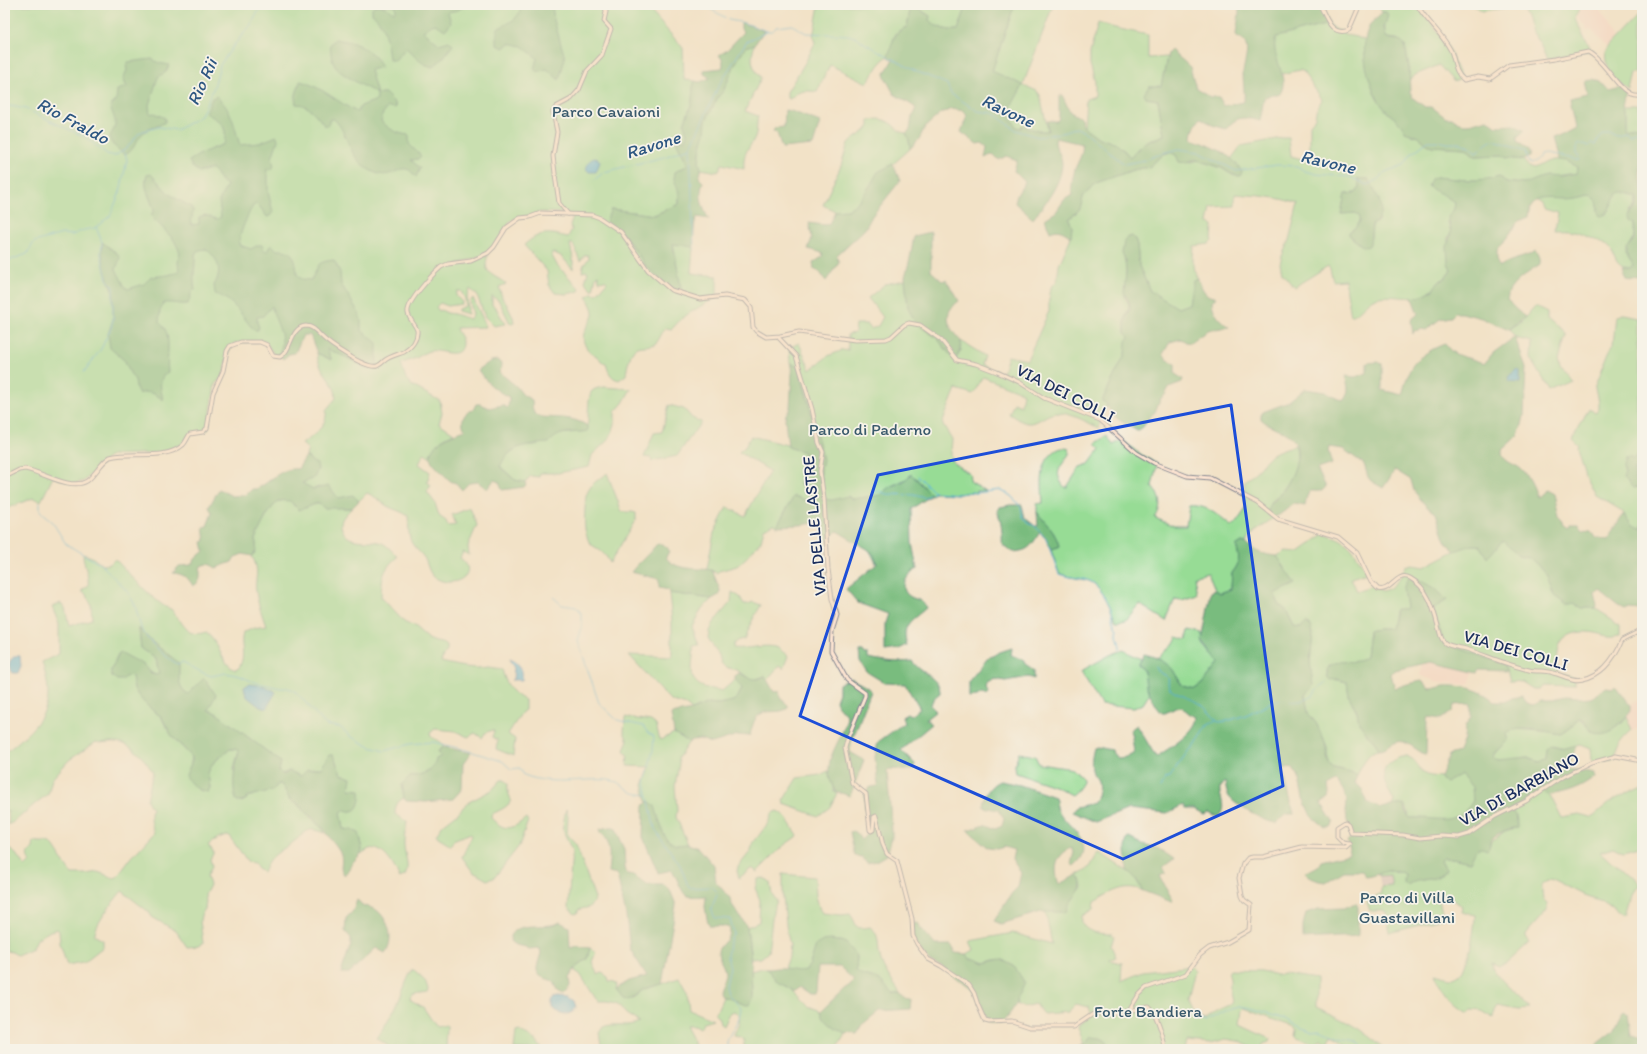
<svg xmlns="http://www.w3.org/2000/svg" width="1647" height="1054" font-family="Itim,sans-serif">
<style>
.built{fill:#f6d2c3}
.industrial{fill:#d1bfbd}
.green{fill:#97dc95;stroke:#59867a;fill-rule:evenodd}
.forest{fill:#79bc7e;stroke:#4a766e}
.water{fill:#56b0d4;stroke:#387099}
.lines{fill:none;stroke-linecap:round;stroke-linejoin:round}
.stream{stroke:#56b0d4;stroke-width:1}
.secondary-casing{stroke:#868892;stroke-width:5}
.secondary{stroke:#fde4d1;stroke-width:3}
.marked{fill:none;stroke:#1d4ed8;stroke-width:3;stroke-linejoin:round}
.labels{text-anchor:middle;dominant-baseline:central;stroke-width:3.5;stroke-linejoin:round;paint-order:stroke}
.park-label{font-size:17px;fill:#3a5a6c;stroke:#f7f3e8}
.street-label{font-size:17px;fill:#1b2f5e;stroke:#f7f3e8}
.water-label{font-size:18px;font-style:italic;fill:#2d5681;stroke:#f7f3e8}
</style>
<rect width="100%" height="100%" fill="#f7f3e8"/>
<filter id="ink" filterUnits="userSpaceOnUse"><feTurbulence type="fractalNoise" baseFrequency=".025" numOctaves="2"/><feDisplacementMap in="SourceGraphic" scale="8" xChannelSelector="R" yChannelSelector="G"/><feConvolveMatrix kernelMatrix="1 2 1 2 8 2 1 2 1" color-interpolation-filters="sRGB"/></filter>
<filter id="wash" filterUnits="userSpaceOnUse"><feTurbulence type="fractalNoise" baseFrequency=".012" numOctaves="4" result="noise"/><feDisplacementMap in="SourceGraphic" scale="16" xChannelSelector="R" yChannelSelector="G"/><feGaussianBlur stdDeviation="0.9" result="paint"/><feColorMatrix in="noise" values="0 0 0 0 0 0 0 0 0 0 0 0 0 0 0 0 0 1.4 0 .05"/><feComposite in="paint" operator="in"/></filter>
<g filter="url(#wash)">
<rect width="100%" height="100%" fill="#f2e2c7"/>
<g class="built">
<path d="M 1586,5 L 1595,6 L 1619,29 L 1620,35 L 1611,45 L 1594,31 L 1591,29 L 1586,30 L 1585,25 L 1578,18 L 1578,13 Z"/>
<path d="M 1431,662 L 1473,672 L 1469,685 L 1435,681 L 1420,675 L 1422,665 Z"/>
<path d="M 1642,698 L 1642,727 L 1632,730 L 1626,716 L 1630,710 L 1630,705 Z"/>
</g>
<path class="industrial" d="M 1390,874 L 1392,886 L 1381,887 L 1379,876 Z"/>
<g class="green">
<path d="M 5,5 L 645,5 L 683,48 L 684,80 L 695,81 L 693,87 L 692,102 L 684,124 L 687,134 L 685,140 L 676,141 L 689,165 L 675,172 L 679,193 L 679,204 L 654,215 L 611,209 L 622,232 L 646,266 L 682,293 L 673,243 L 693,247 L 691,273 L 717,276 L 717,296 C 702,307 684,313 672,329 L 665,328 C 662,332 660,338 657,342 C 652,347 644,345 638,347 C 630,350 627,367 626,375 L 619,380 C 610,378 608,371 606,363 L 602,362 C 597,354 590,354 586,347 C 578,333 590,326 593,315 C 594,309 589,302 587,297 L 591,293 L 597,294 L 607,282 L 605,280 L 599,281 L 598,275 L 596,276 L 593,290 L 585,282 L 588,272 L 587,271 L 582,272 L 583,266 L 589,258 L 588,255 L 585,255 L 580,261 L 573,244 L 570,244 L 573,258 L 573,269 L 561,256 L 552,252 L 552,256 L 557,265 L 580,289 L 579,291 L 567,294 L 555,293 L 549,285 L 547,271 L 524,245 C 541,230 549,233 568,237 L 572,229 L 570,225 L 573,217 L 565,213 L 540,212 L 530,216 L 516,218 L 510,222 L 493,248 L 486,253 L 476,258 L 457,264 L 468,264 L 488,255 C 481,275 496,275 506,284 L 499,287 L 503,300 C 507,302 510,313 513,317 L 514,323 L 512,324 L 510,323 L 499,301 L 492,296 L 492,305 L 496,308 L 505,324 L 494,326 L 485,317 L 477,295 L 470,289 L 467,296 L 468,314 L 458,311 L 458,309 L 466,306 L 465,299 L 461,291 L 457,291 L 456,296 L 462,302 L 462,304 L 448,306 L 440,303 L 436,307 L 439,311 L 441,310 L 447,313 L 454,314 L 470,319 L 473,314 L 470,302 L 473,298 C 477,308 483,317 486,327 L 456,328 C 457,333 461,336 462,341 C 463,363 439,348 429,351 C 425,352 420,356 416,358 C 411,360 406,362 401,363 L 406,379 L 411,385 L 440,401 L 442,413 L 439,423 L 454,433 C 441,439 435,443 431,457 L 424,453 L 419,464 L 430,472 L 427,482 L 431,485 L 427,492 L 435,503 L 439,516 L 446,521 L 448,526 L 456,525 L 452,515 L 470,508 L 477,525 L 468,546 L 469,555 L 463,552 L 460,558 C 481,573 454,591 434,577 C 427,571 428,561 422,555 C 418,550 411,545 410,538 C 408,531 409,524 408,516 C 402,511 394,510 387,506 C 380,501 375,496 367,493 L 359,501 L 356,499 L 338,498 L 319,487 L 313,489 L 301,483 L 313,462 L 306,456 L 308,449 L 302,444 C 313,436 328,426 326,410 L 336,398 C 336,380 317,371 317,353 L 331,360 L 326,348 L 340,354 L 368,369 L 376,367 L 311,326 L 282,356 L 275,356 L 265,341 L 234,343 L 229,351 L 223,377 L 215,384 L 208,430 L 190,433 L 182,444 L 160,453 L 111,455 L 84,481 L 73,484 L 53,477 L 41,501 L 33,498 L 5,509 Z"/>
<path d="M 819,5 L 911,5 L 907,27 C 890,32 895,42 889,55 C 887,57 884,59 882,61 C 876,67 872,76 867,83 L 830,65 L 817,92 C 805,90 799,90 790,99 L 787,98 L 787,92 L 806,61 L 815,43 L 813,37 Z"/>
<path d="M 913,5 L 967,5 L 958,30 C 948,31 936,28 929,20 L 930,16 Z"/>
<path d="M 1016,5 L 1053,5 L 1023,85 L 1037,91 L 1040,95 L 1048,131 L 1038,131 L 1022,125 L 1021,128 L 1016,127 L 1009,120 L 1011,107 L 992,71 L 1012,12 Z"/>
<path d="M 1377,5 L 1416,5 L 1433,25 L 1451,52 L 1455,66 L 1461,79 L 1454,82 L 1439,65 L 1415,75 L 1409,81 L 1409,67 L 1405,45 L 1397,39 L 1388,38 L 1386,37 C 1383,26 1387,21 1386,12 L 1382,12 Z"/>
<path d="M 1473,5 L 1582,5 L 1575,16 L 1576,21 L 1592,51 L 1584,51 L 1547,60 L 1540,44 L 1531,31 L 1522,6 L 1481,11 Z"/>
<path d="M 1642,12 L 1642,71 L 1637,71 L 1633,92 C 1619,85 1602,66 1606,50 Z"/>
<path d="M 1098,23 L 1115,28 L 1148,35 L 1148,58 L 1167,57 L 1161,86 L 1149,86 L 1146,98 L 1158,100 L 1164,135 L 1151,140 L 1138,148 L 1130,157 L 1124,150 L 1109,141 L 1099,138 L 1084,127 L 1086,99 L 1095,96 L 1095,82 L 1090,64 L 1090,53 Z"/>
<path d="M 1329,24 L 1337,30 L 1343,31 L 1345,35 L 1357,37 L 1366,41 L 1366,64 L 1374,92 L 1388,113 L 1402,124 L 1411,135 L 1419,137 L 1427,144 L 1432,146 L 1466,148 L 1475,156 L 1502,155 L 1507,158 L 1523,160 L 1530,168 L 1534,169 C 1539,167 1544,163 1548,162 C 1557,159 1570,162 1577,168 L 1576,174 L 1553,177 L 1524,184 L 1506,182 L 1499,176 C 1478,183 1458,179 1436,177 L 1430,188 L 1439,191 L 1455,203 L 1454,209 L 1448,223 L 1451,232 L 1448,237 L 1448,263 L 1451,269 C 1449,276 1444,277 1439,282 C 1436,285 1434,289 1431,291 C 1415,305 1390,291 1373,299 C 1365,303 1360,313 1351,316 L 1345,280 L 1333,281 L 1330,269 L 1328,266 L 1294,287 L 1282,273 L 1280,263 L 1282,256 L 1289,240 L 1298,204 C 1275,196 1259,196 1235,194 L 1235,206 L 1211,207 L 1208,223 L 1213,225 L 1212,241 L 1209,244 L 1194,246 C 1193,258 1191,267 1197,278 L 1193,280 L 1189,304 L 1178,308 L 1150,291 L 1139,266 L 1137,245 L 1135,239 L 1132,236 L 1127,238 C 1119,251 1126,258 1126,272 C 1126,281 1125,290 1125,298 C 1133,307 1126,310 1125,320 C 1124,324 1125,329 1125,333 L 1130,337 L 1125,354 L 1102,401 L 1107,404 L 1101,419 L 1099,428 C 1086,422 1072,413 1058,413 C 1048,413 1043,419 1035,422 C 1026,426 1016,418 1009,414 L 1014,403 L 1021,406 L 1023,393 L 983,377 L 973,394 L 956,389 L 942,423 L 952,439 L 951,453 L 953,462 L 971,475 L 970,481 L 986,491 L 977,491 L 976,493 L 971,492 L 959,494 L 935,493 L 932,495 L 915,477 L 906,479 L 889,487 L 874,534 L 911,567 L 912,573 L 893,579 L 877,565 L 871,553 L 840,507 L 824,499 L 809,402 L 799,368 L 790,362 L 789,348 L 799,343 L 810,370 L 828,356 L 843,350 L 848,351 L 848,334 L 855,333 L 856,324 L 867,324 L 871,329 L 878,326 L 883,317 L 868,298 L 885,284 L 905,280 L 908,307 L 937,338 L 955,361 L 961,350 L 961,341 L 985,356 L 982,365 L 1003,373 L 1008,356 L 1027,360 L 1049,311 L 1049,300 L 1051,287 L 1057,281 L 1059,265 L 1071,237 L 1072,227 L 1069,220 L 1080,209 L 1084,194 L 1096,183 L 1133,170 L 1149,167 L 1164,154 L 1170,152 L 1191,162 L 1199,160 L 1221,168 L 1234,176 L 1242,172 L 1231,159 L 1241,146 L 1282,138 L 1289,138 L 1291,156 L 1310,161 L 1310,124 L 1315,118 L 1316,111 L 1322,99 L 1303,72 L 1300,70 L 1281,74 C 1277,62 1271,50 1276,37 ZM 1358,179 L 1368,179 L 1376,195 L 1379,198 L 1378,221 L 1372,225 L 1371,238 L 1361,245 L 1351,237 L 1349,232 C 1356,227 1366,220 1356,213 L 1341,214 L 1345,194 L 1356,193 L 1359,188 Z"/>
<path d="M 755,44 C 750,60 751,65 761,78 L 745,111 L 758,116 C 756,124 758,131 754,139 C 747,152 743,152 744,169 L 722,164 L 718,172 L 701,169 L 699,162 L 700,154 L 706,120 L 718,97 L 723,92 L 735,64 L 746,47 Z"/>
<path d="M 1628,112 L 1642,112 L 1642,137 L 1628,135 Z"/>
<path d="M 879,119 C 895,121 896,133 906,133 L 909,140 L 910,149 L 893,164 L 878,172 L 870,187 L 859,201 L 848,210 L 835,211 L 823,205 L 841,166 L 848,143 L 865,131 L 869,126 L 869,120 Z"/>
<path d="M 1624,191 L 1637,195 C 1638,203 1634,204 1630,210 C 1629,213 1629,217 1628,220 L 1633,223 C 1634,235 1633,240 1626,249 L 1628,260 L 1634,269 L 1632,272 C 1615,275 1617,258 1608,248 C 1602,242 1583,233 1574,231 C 1568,229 1561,230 1555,230 L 1558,213 L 1544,209 L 1542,204 L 1536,200 C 1553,195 1571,201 1589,194 L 1594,198 L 1597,204 L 1595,212 L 1606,214 L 1618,193 Z"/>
<path d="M 1535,306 L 1547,312 L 1547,320 L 1566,336 L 1559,358 L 1561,366 L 1571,380 L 1549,390 L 1533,363 L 1531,358 L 1532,342 L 1515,338 L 1509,330 L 1521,322 Z"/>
<path d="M 1624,316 L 1642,319 L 1642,530 L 1632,525 L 1624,513 L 1597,497 L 1587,477 L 1579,450 L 1580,448 L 1573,441 L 1589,408 L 1595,413 L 1598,409 L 1598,402 L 1595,387 L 1609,352 L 1614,343 L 1617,317 Z"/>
<path d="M 604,387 L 631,389 L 623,403 L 615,412 L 615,424 L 613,430 L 608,440 L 592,455 L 589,467 L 558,473 L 540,473 L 539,477 L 531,476 L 525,482 L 515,480 L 500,466 L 504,457 L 517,448 L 525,445 L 535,445 L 560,434 L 587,431 C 589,422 587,396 592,391 C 595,388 600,388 604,387 Z"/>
<path d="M 669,405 L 684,409 L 692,418 L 701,422 L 677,456 L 652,461 L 651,458 L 644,457 L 654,433 L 662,432 Z"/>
<path d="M 751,436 L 787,445 L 788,447 L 804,452 L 799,484 L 811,490 L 809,501 L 794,496 L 777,526 L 774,524 L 764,529 L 761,541 L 746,558 L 737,566 L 719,571 L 717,573 L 707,569 L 714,533 L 727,507 L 745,516 L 770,471 L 739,452 L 745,447 Z"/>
<path d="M 1107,436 L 1113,445 L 1123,440 L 1136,451 L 1157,464 L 1152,486 C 1160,496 1163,506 1155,518 L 1174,526 L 1186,526 L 1189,506 C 1207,504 1218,516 1231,526 L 1236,523 L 1246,509 L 1244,493 L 1245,480 C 1256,475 1262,463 1271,455 C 1278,450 1287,448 1295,445 C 1303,465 1285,491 1270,503 L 1274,517 C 1265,526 1251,530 1246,543 L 1242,542 L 1236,546 C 1240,557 1240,564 1232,573 L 1231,589 L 1220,593 L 1215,590 L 1208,573 L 1194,576 L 1197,595 L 1182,600 L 1175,599 L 1166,621 L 1139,604 L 1126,620 L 1117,621 C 1110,609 1103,586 1089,581 C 1079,578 1069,578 1059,573 L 1051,550 L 1059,546 L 1053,532 L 1047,527 L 1037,512 L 1037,504 L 1043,503 C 1042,485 1039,464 1054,452 C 1059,448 1063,447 1069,449 L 1069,454 C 1060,469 1053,471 1064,487 L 1067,487 L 1080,467 L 1089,464 L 1100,449 L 1095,444 Z"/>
<path d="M 607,473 L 622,512 L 632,512 L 636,513 L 636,519 L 610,563 C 606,554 599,549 590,544 C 584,531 584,525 585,510 C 586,498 584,495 593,484 C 596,480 603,478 607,473 Z"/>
<path d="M 290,500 L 294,506 L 306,508 C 321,498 334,510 352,508 C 346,514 338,520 342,529 C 349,547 371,537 384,544 C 389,547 393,552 397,557 C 382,570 382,578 381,597 L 404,622 L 414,627 L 428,639 L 436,642 L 443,643 L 447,646 L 447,651 L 443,656 L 441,662 L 464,667 L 478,668 L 489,667 L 502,669 C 505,683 512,694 525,700 L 525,710 L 522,712 L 508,734 L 515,739 L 513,756 L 496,749 L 498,740 L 492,737 L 494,731 L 492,730 L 485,733 L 482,738 L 475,733 L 468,737 L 455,731 L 435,729 L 430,733 L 431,737 L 441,742 L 444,747 L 438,751 L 441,756 C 433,768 426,776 410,776 L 402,784 L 404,798 C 397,801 395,807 395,814 L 407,822 C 406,829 404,835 404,841 C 403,853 411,865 405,876 L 399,878 C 396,868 383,845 369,849 C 367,850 364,852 361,854 L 362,849 L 359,836 L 351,830 L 343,829 L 340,813 L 345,810 L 352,811 L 360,790 L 349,789 L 345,775 L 341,774 L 333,756 L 329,756 L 321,768 L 312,769 L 301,776 L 289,771 L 282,774 L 279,771 L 281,762 L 216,713 L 207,709 L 204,678 L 188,694 C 176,687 179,676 179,663 L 152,642 L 139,629 L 141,648 L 156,659 L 159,674 L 156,675 C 151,674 150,670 146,667 C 137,660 129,657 118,655 L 111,670 L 127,676 L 131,675 C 134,680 132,684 134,688 C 136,696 154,713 161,716 C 169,736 179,743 192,757 L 188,780 L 201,791 L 210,788 L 208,772 L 213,763 L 230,749 L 235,749 L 239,751 L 234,768 L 236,800 L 242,802 L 247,799 L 247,797 L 273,790 L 278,784 L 281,784 C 286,789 287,796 291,801 C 293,803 297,803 299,806 C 304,811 314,823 320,825 L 324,833 C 319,831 313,829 309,830 C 304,832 300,837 296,840 C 283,850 269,855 263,872 L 258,869 L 254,863 L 248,862 L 229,836 L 226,835 L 218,838 L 208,845 L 213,851 L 213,854 L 210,859 L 212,866 L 207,876 L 210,885 L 205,895 L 206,902 L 205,909 L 201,915 L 200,921 L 203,943 L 200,946 L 187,947 L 176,931 L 152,917 L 149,912 L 122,891 C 115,899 92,928 95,936 L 103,940 L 103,947 L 84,962 L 67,965 L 60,943 L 59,931 L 57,929 L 50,931 L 37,939 L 33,948 L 17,955 L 12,952 L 5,951 L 5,846 L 16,854 L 25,867 L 30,862 L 28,854 L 33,848 L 34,842 C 39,844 46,842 51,844 C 55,846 65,867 72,874 L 86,874 L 98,872 L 114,878 L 117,877 L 132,857 L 155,832 C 151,825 150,816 152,809 L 147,800 L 153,772 C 144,759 133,743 115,742 C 108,741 103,744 96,742 L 69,760 L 52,779 L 48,794 C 34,803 23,816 9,825 L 8,810 L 5,812 L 5,753 C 23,738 49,719 48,693 C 48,682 45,672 42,662 L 59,654 L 59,624 L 52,607 L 61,603 L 65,608 L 69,626 L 92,619 L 91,604 L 85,593 L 82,592 L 82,590 L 88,586 C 90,576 83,565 83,554 L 92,557 L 102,565 L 110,564 L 115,559 C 124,568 161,609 171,609 C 182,623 186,639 206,632 C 220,641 219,662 235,670 L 239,668 C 247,653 239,646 243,633 L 254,628 L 266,626 C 262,615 258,604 256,592 C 254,577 261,573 252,556 C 257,551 257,546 255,539 C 260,529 270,505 280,501 C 283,500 287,501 290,500 Z"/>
<path d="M 1322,533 C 1350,540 1353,549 1367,573 L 1351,578 L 1357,591 L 1373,585 L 1382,591 C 1394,589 1401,578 1405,567 L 1412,565 L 1424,567 L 1460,548 L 1472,545 L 1479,545 L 1487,557 L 1503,541 L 1518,556 L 1530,558 L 1546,573 L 1552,587 L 1552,593 L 1572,603 L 1575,603 L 1583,608 L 1596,608 L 1621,624 L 1621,634 C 1618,634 1617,635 1615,636 C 1609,637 1601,634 1596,633 C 1579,630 1560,633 1558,653 C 1557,662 1555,666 1559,674 L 1575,679 L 1575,687 L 1543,686 L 1538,689 L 1533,689 L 1522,682 L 1510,681 L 1506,666 L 1444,643 L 1433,609 L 1447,600 L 1437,590 L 1416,579 L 1404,595 L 1406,607 L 1405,609 L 1394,611 L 1391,629 L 1377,629 L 1369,631 L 1366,657 C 1356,667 1341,658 1329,666 L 1327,672 L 1328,678 L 1347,682 L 1349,696 L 1366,732 L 1375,741 L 1378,750 C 1368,751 1360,768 1357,776 L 1351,772 L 1334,768 L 1330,765 L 1327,756 L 1327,748 L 1323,738 L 1316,723 L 1309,716 L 1308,713 L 1305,695 L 1313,686 L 1310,662 L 1313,634 L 1311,626 L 1297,628 L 1294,627 L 1285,609 L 1280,606 L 1274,593 L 1295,584 L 1277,556 L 1286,551 L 1299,552 L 1321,536 Z"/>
<path d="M 732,592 L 740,597 L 744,604 L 748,604 L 753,602 L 761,605 L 753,619 L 744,639 C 738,640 733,641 733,648 C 746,650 766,643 778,648 C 781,650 785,654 788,656 L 783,669 L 779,666 L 767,680 L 765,676 L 753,680 L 736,670 L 725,667 L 721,663 L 719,655 L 708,638 L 709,631 L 712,624 L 731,602 Z"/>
<path d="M 669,593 L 712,599 L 702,608 L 692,626 L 699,645 L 693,646 C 695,661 685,679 703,687 C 709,689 716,689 722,691 L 736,679 L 742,688 L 738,697 L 733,701 L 718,704 L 708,703 L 692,710 L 686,705 L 670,700 L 629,655 L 672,657 L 672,621 Z"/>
<path d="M 1189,630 L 1202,633 L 1203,644 L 1219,663 L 1203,683 L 1195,689 L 1183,686 L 1172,669 L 1158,659 C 1164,649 1172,650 1177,637 L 1187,640 Z"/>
<path d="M 1123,650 L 1141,659 L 1138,664 C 1149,676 1143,681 1150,693 L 1143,704 L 1134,708 L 1101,705 L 1081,671 L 1110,655 Z"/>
<path d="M 1626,716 L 1632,730 C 1624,737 1617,746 1614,757 L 1593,763 L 1591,760 L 1590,749 L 1580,745 L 1565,749 L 1554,746 L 1548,749 L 1547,759 C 1538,764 1534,757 1526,757 C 1516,758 1499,764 1492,757 L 1500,747 L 1506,742 L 1506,734 L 1508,731 L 1517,729 L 1552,732 L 1559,734 L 1564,732 L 1580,720 L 1586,725 L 1591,731 C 1609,730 1615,731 1626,716 Z"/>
<path d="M 625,717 L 651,721 L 656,725 L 660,740 L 674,733 L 689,742 L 678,758 L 679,764 L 675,786 L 677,810 L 676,817 L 688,844 C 684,844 677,847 673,844 C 658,837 661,811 649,801 L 647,802 L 643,785 L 650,767 L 627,766 L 628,756 L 624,750 L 628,741 L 624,732 Z"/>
<path d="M 1019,753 L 1035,756 L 1039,764 L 1073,769 L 1083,779 C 1083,785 1077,791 1072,795 L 1057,787 L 1016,773 L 1015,765 Z"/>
<path d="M 1401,757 C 1417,755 1415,767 1426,774 C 1430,777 1437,776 1441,777 L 1442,780 L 1461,774 C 1465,778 1471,784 1473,789 C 1478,806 1459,820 1443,820 C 1432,821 1421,817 1409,818 L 1408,811 L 1404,804 L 1392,806 L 1394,801 C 1384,782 1374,766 1401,757 Z"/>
<path d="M 828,771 L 834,791 L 837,793 L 830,807 L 818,816 L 784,804 L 783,801 L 797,778 L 820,775 Z"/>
<path d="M 501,780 L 505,780 L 508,784 C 507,790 508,792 510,797 C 514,805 498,811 492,814 L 491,818 C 505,832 512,830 526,818 L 528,821 L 519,846 L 494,878 L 487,880 L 473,872 L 462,857 L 472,836 L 471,834 L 453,841 L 451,846 L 438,838 L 436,835 L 443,825 L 457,814 L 467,803 L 492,790 Z"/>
<path d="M 1642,784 L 1642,849 L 1623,854 L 1613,849 L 1600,853 L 1635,885 L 1629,894 L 1623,915 L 1606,902 L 1583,894 L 1551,878 L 1541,885 L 1543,899 L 1547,903 L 1547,910 L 1526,934 L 1526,937 L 1530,942 L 1506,964 L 1499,966 L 1492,963 C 1493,977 1521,996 1530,1008 L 1519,1009 L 1497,1005 L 1495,1009 L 1494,1018 L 1482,1011 L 1472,1010 L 1469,1011 L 1468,1013 C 1454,1006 1440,988 1435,974 C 1440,975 1451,980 1456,977 C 1469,972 1475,927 1475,915 L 1461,912 L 1462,907 C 1452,899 1452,897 1439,901 L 1444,918 L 1390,933 L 1387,914 L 1383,911 L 1370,911 L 1367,902 L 1381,893 L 1381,887 L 1392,886 L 1390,875 L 1379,876 L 1379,874 L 1384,871 L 1403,872 L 1405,874 L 1404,880 L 1408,885 C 1419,877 1439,882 1446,870 L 1441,861 L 1443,858 L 1453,858 L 1470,862 C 1475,849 1476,848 1490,845 L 1490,842 L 1505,831 L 1518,827 L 1512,809 C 1521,803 1541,784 1550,796 C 1554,803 1557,811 1561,818 L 1580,815 L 1591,818 C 1609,802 1620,794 1642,784 Z"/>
<path d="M 566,809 L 568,816 L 567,835 L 576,845 L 595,898 C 589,911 589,906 578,910 L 578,913 L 575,914 L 568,908 L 572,850 L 565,836 L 563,825 Z"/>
<path d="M 777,811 C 785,813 792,828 797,835 L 796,837 L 783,846 L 757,872 L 752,868 L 739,878 L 737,871 L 738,867 L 750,852 L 754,842 L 768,823 L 772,813 Z"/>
<path d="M 1100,853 L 1133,875 L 1143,891 C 1125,882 1110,893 1094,902 L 1093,909 L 1082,916 C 1079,933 1101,934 1112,934 L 1114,936 L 1111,946 L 1116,957 L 1109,960 L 1122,963 L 1121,981 L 1143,972 L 1192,966 L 1195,971 L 1188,1000 L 1196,1017 L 1204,1020 L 1216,1011 L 1231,1004 C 1233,998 1230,996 1230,990 C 1229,983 1232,982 1228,973 L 1230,970 L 1262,971 L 1276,975 L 1284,974 L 1316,979 L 1316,1007 C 1340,1018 1365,1028 1383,1049 L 1350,1049 L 1346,1045 L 1332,1035 L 1328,1044 L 1321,1040 L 1315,1044 L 1295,1036 L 1296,1029 L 1295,1026 L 1244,1008 L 1242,1010 L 1240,1025 L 1270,1039 L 1269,1042 L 1263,1044 L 1262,1049 L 1255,1049 L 1238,1041 L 1226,1039 L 1211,1043 L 1187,1041 L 1185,1049 L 1076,1049 L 1084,1044 L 1078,1028 L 1079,1025 L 1092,1016 L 1089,1007 L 1076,1004 L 1068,1012 L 1045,1014 L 1042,1013 L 1036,1004 L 1024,1007 L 1016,1004 L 1022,982 L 1004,960 L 994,960 L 985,963 L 967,958 L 967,954 L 974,950 L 970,941 L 1013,933 L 1052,944 L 1045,910 L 1063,912 L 1082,887 L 1080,878 L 1077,875 L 1090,867 L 1097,855 Z"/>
<path d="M 783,874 L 815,877 L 816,896 L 820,910 L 823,913 L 841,915 L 850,914 C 859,926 852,930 870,927 C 881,934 877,947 880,957 C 883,970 893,982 900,993 L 892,994 C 888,990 884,983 879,980 C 871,975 863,978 856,971 L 857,956 L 845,943 L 842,941 L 823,941 C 820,946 815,952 812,957 C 811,960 811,964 809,967 C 805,974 791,972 785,968 L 789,957 L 790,945 L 787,932 L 783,897 Z"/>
<path d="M 762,878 L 768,880 L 770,883 L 772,894 L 777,901 L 773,911 L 768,952 L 761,958 L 751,959 L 747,927 L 759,922 L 760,900 L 755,888 L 758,879 Z"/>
<path d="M 590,948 L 596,952 L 592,962 L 598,975 L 602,973 L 608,977 L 609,981 L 615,982 L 617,985 L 616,989 L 623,998 L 632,999 L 644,989 L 662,984 L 679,978 L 687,992 L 689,1010 L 713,1020 L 703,1023 L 699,1029 L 694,1026 L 685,1026 L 697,1049 L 602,1049 L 599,1033 L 603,1027 C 614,1022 628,1028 639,1022 L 626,1014 L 618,1004 L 607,1001 L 598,1001 L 596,999 L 580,974 L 575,971 L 576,967 L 587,959 Z"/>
<path d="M 762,968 L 767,969 L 770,973 L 790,988 L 808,1006 L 821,1011 C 824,1022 836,1029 845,1034 L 837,1049 L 743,1049 L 744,1040 L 741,1037 L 734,1036 C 737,1027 745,1016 734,1011 L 730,1013 L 724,1026 L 720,1023 L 718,1017 L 715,1015 L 723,997 L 732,998 L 746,1005 L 752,994 L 751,971 Z"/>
<path d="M 412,970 L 414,970 L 425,980 L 428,989 L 427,992 L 413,994 L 410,997 L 411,1000 L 423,1007 L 435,1025 L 438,1027 L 446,1025 L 447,1027 L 446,1049 L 392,1049 L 377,1038 C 387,1024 395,1010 402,993 C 405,985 407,979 412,970 Z"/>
<path d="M 519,1031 L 535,1040 L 542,1049 L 514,1049 L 516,1032 Z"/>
</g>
<g class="forest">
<path d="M 375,5 L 381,5 L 394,12 L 396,10 L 395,5 L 462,5 L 463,7 L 458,10 L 448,12 L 451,23 L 445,30 L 436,24 L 432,25 L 423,31 L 439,44 L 449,41 L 453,45 L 443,58 L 433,67 C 421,65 415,56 406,48 L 395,60 L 389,60 C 388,47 384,20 372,14 L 372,8 Z"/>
<path d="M 521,5 L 552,5 L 554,20 L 565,58 L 559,80 L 547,69 L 537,72 L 534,69 L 537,58 L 522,46 L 509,43 L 504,48 L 497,45 L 497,29 C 508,23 521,19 521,5 Z"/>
<path d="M 911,5 L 930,16 L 929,20 C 936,28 948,31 958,30 L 967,5 L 1016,5 L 1012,12 L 992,71 L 1023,85 L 1011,107 L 1010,120 L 1014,122 L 1016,127 L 1021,128 L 1022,125 L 1038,131 L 1048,131 L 1047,121 L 1057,121 L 1059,118 L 1059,97 L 1062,95 L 1070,112 L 1081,118 L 1084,127 L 1099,138 L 1117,144 L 1130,157 L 1143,144 L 1164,135 L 1158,100 L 1146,98 L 1144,94 L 1149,86 L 1161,86 L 1168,53 L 1171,50 L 1190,67 L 1196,88 L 1211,97 L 1219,97 L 1224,106 L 1244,102 C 1245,92 1243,83 1243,73 C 1244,61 1254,41 1236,37 C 1236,28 1241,11 1238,5 L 1321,5 L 1329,24 L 1276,37 C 1269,56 1292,79 1279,95 L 1270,95 L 1264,98 L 1260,121 C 1252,119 1241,115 1233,122 C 1230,124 1229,127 1226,129 L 1212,125 L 1201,118 C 1196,123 1192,131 1192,139 C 1211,146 1232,153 1242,172 L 1240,176 C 1231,176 1227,170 1220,167 C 1213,165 1205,162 1198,160 C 1191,159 1186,164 1179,162 L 1176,155 L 1170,152 L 1164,154 L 1149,167 L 1133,170 L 1096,183 L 1084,194 L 1080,209 L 1069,219 L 1072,227 L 1071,237 C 1064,232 1059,228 1050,232 L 1045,219 L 1056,212 L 1064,200 L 1072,195 C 1071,186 1073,178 1075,169 C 1078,161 1084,153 1082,144 L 1056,138 C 1052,146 1062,153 1062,164 C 1061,185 1045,203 1033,219 L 1015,203 L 1017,195 L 1025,182 L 1014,171 L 1017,160 L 1006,156 L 999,160 L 993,154 L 985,158 L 987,147 L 982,143 L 977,144 L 961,132 L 967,116 L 964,111 L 951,109 L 940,114 L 925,127 L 919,139 L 910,149 L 909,140 L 906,133 L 910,130 L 912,116 L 916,111 L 915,107 L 894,94 L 884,75 L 893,59 L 889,58 L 888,56 C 893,43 893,31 907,27 Z"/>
<path d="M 1382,12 L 1386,12 L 1388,15 L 1384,28 L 1386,37 C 1392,41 1400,37 1405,45 L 1409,67 L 1410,93 L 1413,98 L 1425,107 L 1432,107 L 1446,118 L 1452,118 C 1465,129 1473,122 1487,119 L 1497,126 L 1514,125 L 1524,130 L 1523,133 L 1517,138 L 1517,142 C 1523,146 1531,148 1529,157 L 1523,160 L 1507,158 L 1502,155 L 1475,156 L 1466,148 L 1432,146 L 1427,144 L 1419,137 L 1405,132 C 1400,120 1391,117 1383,107 C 1369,89 1357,47 1370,25 C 1373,19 1379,19 1382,12 Z"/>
<path d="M 741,22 L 764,31 L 755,44 L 746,47 L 735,64 L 723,92 L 718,97 L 706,120 L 705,133 L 701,145 L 699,162 L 701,169 L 699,178 L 703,182 C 698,195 702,208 709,219 L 697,217 C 693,222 694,240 693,247 L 673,244 L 682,294 L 667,286 L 646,266 L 626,237 L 606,221 L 611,209 L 654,215 L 679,204 L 679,193 L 674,179 L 675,172 L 688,165 L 676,141 L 685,140 L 687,134 L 684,124 L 692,102 L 693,87 L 695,81 L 700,82 L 710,78 L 704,74 L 704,70 L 722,68 C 724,63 723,60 719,55 L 726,51 L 744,32 L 741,29 Z"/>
<path d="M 335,39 C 340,40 348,41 353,43 C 362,46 380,57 381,67 L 370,70 L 377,94 L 385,93 L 395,103 L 396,108 L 388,107 L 383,113 L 381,121 C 389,129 397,134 409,135 L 409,144 L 421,156 L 418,159 L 411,160 L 420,168 L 416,177 C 414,175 411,171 409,170 C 398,164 390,184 368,169 C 346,154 350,135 334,119 L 330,119 L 328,126 L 325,126 C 317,117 310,104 296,104 L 295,98 L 300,81 C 321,86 337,102 357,112 L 361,106 L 377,100 L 377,94 C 367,87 340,75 335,66 C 331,60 331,52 330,45 Z"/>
<path d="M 152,59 L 159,63 L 169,65 L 166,72 L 158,77 L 149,105 L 150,114 L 154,113 L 165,118 L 165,122 C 158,127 150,127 143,133 C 135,141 135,150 125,155 L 112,144 L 109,137 C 119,123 115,121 110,106 L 116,101 L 117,90 L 127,87 L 123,79 L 127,70 L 126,66 L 128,62 Z"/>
<path d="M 1593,80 L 1602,83 L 1610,92 L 1622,89 L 1631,94 L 1628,112 L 1628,135 L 1642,137 L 1642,285 L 1640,283 L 1627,281 L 1623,273 L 1632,272 L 1634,269 L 1626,256 L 1626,249 L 1633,239 L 1633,223 L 1628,220 L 1627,216 L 1637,202 L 1637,195 C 1611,184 1617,206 1601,217 L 1597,216 C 1594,207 1599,201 1589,194 C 1580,197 1570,199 1561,199 C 1544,198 1530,196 1528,217 C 1511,223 1517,225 1508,236 C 1500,247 1496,243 1497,258 C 1498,262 1497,264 1499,267 C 1512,258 1524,259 1536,251 C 1539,256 1542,260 1539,266 C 1530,271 1505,287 1508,299 C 1510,306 1520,312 1525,317 L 1509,330 L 1481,318 L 1462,313 L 1455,313 L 1451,317 L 1440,319 L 1426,330 L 1422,329 L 1414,331 L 1413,334 L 1411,320 L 1418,314 L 1412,298 L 1423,296 L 1432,291 L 1436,285 L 1449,274 L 1451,269 L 1448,263 L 1447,247 L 1451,232 L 1448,217 L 1454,209 L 1455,203 C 1446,194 1436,193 1428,186 L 1431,179 L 1436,177 C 1458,179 1478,183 1499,176 L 1506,182 L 1524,184 L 1545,176 L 1560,177 L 1576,174 L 1577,168 L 1565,162 L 1557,161 L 1551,139 L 1560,136 L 1575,128 L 1569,101 L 1588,97 L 1585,81 Z"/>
<path d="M 216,96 C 234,112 233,124 240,145 L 259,143 L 277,136 L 278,140 L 272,158 L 274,166 L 272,169 L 266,170 L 268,175 L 268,192 L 273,212 L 270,216 L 267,217 L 260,207 L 256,204 L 253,206 C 248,214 238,236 239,245 L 251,249 L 258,245 L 262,245 L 264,251 L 267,251 L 270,246 L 273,246 L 277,250 C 280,250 284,250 287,251 C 295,253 297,268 297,275 L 302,279 L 311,280 C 320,267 313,262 334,260 L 340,272 L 341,284 L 359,313 L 361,321 L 361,330 L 377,343 L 377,367 L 368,369 L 357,362 L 327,349 L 332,360 L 317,353 L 310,335 L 303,335 L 295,353 L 289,354 L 283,359 L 278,354 C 289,338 274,323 272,306 L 263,316 L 257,317 L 257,322 L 259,327 L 258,330 L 254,330 C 242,317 234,299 215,294 L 214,285 C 223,272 218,256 205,249 L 200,250 L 195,254 C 196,266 192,277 195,290 L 192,291 L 188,304 C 180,305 172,302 164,303 L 160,311 L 159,322 C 161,324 164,327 165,329 C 171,339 166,360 168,372 C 157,379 161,389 163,400 C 156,394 148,390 139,394 L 136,388 L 135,380 L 130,373 L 125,361 L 110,348 L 108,334 L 113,319 L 113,292 L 105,272 L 102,254 L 102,242 L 118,254 L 120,258 L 116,269 L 125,287 L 128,289 L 144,284 L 151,277 L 168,275 L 179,272 L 178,262 L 180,252 L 174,240 L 158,223 L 155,221 L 151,215 L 154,210 C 151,199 142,186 147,175 L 151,174 L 169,194 L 191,207 L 193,210 L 191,225 L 199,224 L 199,217 L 205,215 L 217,219 L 221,217 L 219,201 L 227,185 L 220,180 L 213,169 L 199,172 L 192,167 L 189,161 L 204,152 L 224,144 C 228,125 221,122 206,113 L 212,98 Z"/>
<path d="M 785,110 L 791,111 L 820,122 L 813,145 L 782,148 L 777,133 L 773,131 L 775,128 L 784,127 Z"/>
<path d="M 893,164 L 900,181 L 872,216 L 865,229 L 836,256 L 839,262 L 826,281 C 821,276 822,271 814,270 L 813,263 L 822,257 L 823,253 L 808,249 L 812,238 L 809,223 L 824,225 L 829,224 L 835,211 L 848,210 L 859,201 L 869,187 L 878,172 Z"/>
<path d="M 1358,179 L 1368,179 C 1376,193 1390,213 1372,225 L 1370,245 L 1366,247 L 1361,245 L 1349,235 L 1349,232 C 1356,227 1366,220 1356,213 L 1341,214 L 1345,194 L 1356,193 L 1359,188 Z"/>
<path d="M 931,232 L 931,271 L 942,281 L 946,280 L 959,301 C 956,303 952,307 950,310 C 944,322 954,334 961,341 L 961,350 L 955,361 L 937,338 L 915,323 L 908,307 L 905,277 L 910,258 L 914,236 Z"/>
<path d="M 1132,236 L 1135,239 L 1137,245 L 1139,266 L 1150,291 L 1178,308 L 1189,304 L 1193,280 L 1197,278 C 1202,286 1204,298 1216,297 L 1212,302 C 1213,313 1220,321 1229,327 L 1208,330 L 1190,343 L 1186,342 L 1181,339 L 1170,342 L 1163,354 L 1168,360 L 1175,363 L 1175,374 L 1183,379 L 1182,382 L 1169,387 L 1165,395 L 1160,399 L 1155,412 L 1149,417 L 1143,427 L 1137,431 C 1129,426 1119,421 1112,414 C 1108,409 1109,404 1102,401 L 1125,354 L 1126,341 L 1129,337 L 1125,333 L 1125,320 L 1130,308 L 1129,302 L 1124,293 L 1126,272 L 1125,259 L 1122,253 L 1124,242 L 1127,238 Z"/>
<path d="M 1515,338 L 1526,367 L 1524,416 L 1522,425 L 1517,436 L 1502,450 C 1501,462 1514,463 1521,469 C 1529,477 1533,486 1537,497 L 1545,490 L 1552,494 L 1557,515 L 1561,519 L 1563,525 L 1568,528 L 1569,525 L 1578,525 L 1582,530 L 1591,531 L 1595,538 L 1606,540 L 1624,513 L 1632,525 L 1639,527 L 1640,524 L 1642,522 L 1642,529 L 1639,528 L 1642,530 L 1642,599 L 1640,600 L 1639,606 L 1627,605 L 1624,607 L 1618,604 L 1598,588 L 1594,592 L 1597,605 L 1596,608 L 1583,608 L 1575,603 L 1567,605 L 1554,596 L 1546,573 L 1530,558 L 1518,556 L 1503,541 L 1487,558 L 1479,545 L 1472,545 L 1455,551 L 1447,544 L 1443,536 L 1436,513 L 1426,506 L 1414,491 L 1411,480 L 1395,470 L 1383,488 L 1371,481 L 1368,477 L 1364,464 L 1343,449 L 1329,447 L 1328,451 L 1332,464 L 1317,469 L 1326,487 L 1322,491 L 1310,491 L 1307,496 L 1305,506 L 1294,504 L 1279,515 L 1274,517 L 1268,512 C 1269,503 1275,501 1280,494 C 1291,481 1302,458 1295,442 C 1290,432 1269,427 1261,419 L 1261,415 L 1263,412 L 1289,402 L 1305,389 L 1325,392 L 1338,399 L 1344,400 C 1350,391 1348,386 1345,376 L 1355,377 L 1367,373 L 1367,363 L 1378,362 L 1382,364 L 1382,390 L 1402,395 C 1405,385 1407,373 1413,365 C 1419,356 1435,347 1445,344 C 1448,347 1450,351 1454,353 C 1462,358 1474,358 1484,364 L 1493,353 L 1512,339 Z"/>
<path d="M 498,360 L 501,363 L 501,369 L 499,372 L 516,386 L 523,395 L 532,400 C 533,408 531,413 539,417 C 557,418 572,416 588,426 L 588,431 C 572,434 560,429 549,443 C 528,445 509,444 500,467 L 515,480 L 525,482 L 526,485 L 524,487 L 502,490 L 499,482 L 494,480 L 487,489 L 478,482 L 469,483 L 462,490 L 456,483 C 450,482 447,478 443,474 C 440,470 435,466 432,462 C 423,445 454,433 465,430 C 460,422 463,412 473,410 L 476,404 L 481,404 L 489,408 L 503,405 L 507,408 L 509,403 L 509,397 C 496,391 486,382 478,370 L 491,361 Z"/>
<path d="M 790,362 L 799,368 L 821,450 L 823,460 L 821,471 L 824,499 L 832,500 L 848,496 L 852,499 L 880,495 L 889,487 L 904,481 L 911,474 L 932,495 L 911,509 L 912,543 L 917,569 C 909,573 898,586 908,595 C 915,601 921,597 926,608 C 913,620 900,624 907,645 L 899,649 L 885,651 L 885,623 L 888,614 L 858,603 L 846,589 L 877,564 L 874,555 L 869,550 L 837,531 L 825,543 L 823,522 L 800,525 L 777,526 L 794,496 L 809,501 L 811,491 L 799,484 L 804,452 L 788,447 L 785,420 L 786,414 L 790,409 L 792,372 Z"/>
<path d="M 306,456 L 313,462 L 317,464 L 318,469 L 314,478 L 302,483 L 313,489 L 329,486 L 338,498 L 353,495 L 359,501 L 352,508 L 324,508 L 318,503 L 299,510 L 290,501 C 287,501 283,500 280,501 C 270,505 260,529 255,539 C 257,546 257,551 252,556 L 243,554 L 235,557 L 232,562 L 216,568 C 210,564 207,563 201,566 C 198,576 204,580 193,586 C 188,577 183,574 173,573 L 179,566 L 191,565 L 196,558 L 204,551 L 202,542 L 205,541 L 203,527 L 207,526 L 212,513 L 209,507 L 219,489 L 232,496 L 246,495 L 252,489 L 256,489 C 270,483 280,467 298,469 Z"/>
<path d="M 1637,457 L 1641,460 C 1633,471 1630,471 1636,484 L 1642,485 L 1641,491 L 1639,488 L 1632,489 L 1623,480 L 1625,474 L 1624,468 L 1626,460 L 1629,459 L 1633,461 Z"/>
<path d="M 1010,505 L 1022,505 L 1025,518 L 1035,526 L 1038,526 L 1037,512 C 1045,523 1056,532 1059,546 L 1051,550 L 1046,539 L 1040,532 C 1031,546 1030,551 1012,552 L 1002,544 C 1003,533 1001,520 997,510 L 1000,507 Z"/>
<path d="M 1242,542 C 1247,543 1249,546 1253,549 C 1260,554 1268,555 1277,556 L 1296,584 L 1274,594 L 1280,606 L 1285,609 L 1294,627 L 1301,628 L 1306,623 L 1311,626 L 1313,634 L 1310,662 L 1313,686 L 1305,695 L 1308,713 L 1316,723 L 1323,738 L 1327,748 L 1327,756 L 1330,765 L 1334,768 L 1351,772 L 1357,776 L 1354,783 L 1362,789 L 1368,803 L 1380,808 L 1404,804 L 1409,818 C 1437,816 1454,829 1473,801 L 1472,787 L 1461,774 L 1446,782 L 1442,780 L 1441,777 L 1449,755 L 1459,752 L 1464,739 L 1465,726 L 1471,717 L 1471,704 L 1454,705 L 1453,711 L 1441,719 L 1428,717 L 1427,720 L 1426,754 L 1424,754 C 1415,750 1404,736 1392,744 C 1384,748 1388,749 1378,750 L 1375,741 L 1369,737 L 1359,723 L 1357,712 L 1349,696 L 1347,682 L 1337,679 L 1330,680 L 1328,678 L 1327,670 C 1335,655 1355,667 1366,657 L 1369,631 L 1377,629 L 1391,629 L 1395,609 L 1405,609 L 1406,607 L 1403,589 L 1408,577 C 1423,580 1437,589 1447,600 L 1433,609 L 1444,643 L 1504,664 L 1508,671 L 1479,670 L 1477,673 L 1431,662 L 1394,670 L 1391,674 L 1395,689 C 1401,685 1415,682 1422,681 L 1429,689 C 1434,689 1439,687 1444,686 C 1463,685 1481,689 1495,702 L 1505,702 L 1512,698 L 1521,696 L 1526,703 L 1533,705 L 1540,701 L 1551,701 L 1564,698 L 1578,699 L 1591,698 L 1605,688 L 1612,689 L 1615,686 L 1627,703 L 1630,705 L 1630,710 C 1621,722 1611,736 1593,732 L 1583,721 L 1580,720 L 1561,734 C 1549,732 1514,724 1506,734 L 1508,740 C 1503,746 1495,750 1492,757 L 1498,760 L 1528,757 L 1538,761 L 1547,759 L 1548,749 L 1551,746 L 1565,749 L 1576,746 L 1568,769 L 1590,772 L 1594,773 L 1594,777 C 1580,788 1567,792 1549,795 C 1537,786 1522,802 1512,809 L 1516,815 L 1518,827 C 1510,829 1493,833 1490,842 C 1489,844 1490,847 1489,849 L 1487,850 C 1476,844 1474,854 1470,862 L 1453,858 L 1443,858 L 1441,861 L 1446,870 C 1439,882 1419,877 1408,885 L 1404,883 L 1405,874 C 1390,865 1380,876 1366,877 L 1362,871 L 1344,871 L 1326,882 C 1318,881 1310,879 1305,873 L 1318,866 L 1321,861 L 1349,854 L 1350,849 L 1347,841 L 1351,838 L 1347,821 L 1346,811 L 1347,801 L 1343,790 L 1337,781 L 1335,781 L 1328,786 L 1329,793 L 1328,798 L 1321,803 L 1333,822 L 1330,827 L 1324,827 L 1311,816 L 1303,798 L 1298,775 L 1293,768 C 1289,767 1285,767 1283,771 L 1294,814 L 1286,814 L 1277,823 C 1266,823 1232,804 1228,795 C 1226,791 1226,786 1225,782 C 1211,790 1231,804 1218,817 L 1208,812 L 1203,814 L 1194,809 L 1185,809 L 1183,805 L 1167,813 L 1129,809 L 1096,822 L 1072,812 L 1076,807 L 1094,803 C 1097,797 1100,787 1098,781 C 1097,778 1094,776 1093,773 C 1090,766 1092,755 1094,748 L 1097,747 L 1112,750 L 1113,754 L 1118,758 L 1126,757 L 1134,752 L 1132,738 L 1133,736 L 1130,730 L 1137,725 L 1156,757 C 1168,749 1197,732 1197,717 L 1190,714 L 1182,707 L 1176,708 L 1165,713 L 1162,713 L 1157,707 L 1146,687 L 1144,671 L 1138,664 L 1144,654 C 1154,656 1167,662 1173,670 C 1177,675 1178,682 1183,686 L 1195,689 L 1203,683 L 1219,663 L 1202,641 L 1211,592 L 1215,590 L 1220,593 L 1231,589 L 1232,573 C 1240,564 1240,557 1236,546 Z"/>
<path d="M 657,544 L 662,544 L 667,547 L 669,551 L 666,557 C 674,571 698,568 712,570 L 720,590 L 719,595 L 712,599 L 669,593 L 669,590 L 659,588 L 659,579 L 631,572 C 639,562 649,554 657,544 Z"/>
<path d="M 139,628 L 152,642 L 179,663 C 179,676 177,687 188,694 L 204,678 L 216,695 L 208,710 L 216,713 L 281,762 L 279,771 L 282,774 L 285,774 L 289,771 L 301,776 L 307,770 L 321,768 L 329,755 L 333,755 L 341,774 L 351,778 L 349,789 L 360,790 C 361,796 360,811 351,811 C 349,812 347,810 344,810 L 340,813 L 343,829 L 351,830 L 358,833 L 362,849 L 361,854 L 353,862 L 346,874 L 343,874 C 339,868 343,862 341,855 C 338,846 325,835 323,828 L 317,824 L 312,817 L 306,814 L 298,804 L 292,802 L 281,784 L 278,784 L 273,790 L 247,797 L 247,799 L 239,802 L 236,800 C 231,783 235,767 239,751 L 235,749 L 230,749 L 213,763 L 208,773 L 210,788 L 208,792 C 198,791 189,784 186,775 L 192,761 L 192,757 L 172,736 L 161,716 C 154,713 136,696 134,688 C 132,684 134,680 131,675 L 127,676 L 122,680 L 117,680 L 111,675 L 111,670 L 120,652 L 144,665 L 152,674 L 156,675 L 159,674 L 156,659 L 141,648 Z"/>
<path d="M 1012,648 L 1011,655 L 1023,660 L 1025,664 L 1034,670 L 1034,679 L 1029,677 L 1005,681 L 995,679 L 987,683 L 986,688 L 989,693 L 987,695 L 982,693 L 977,696 L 969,697 L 969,681 L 988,658 L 1000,652 Z"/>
<path d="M 859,651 L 863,651 L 865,654 L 868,654 L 868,658 C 883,661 897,663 912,661 C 919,672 941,679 940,693 C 935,697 932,699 931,706 L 936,711 L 926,719 L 932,724 L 901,750 L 915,764 L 912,770 L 889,769 L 887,771 L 892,830 L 892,837 L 887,855 L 877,861 L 867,863 L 862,857 L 855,856 L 850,832 C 857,829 858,836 861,840 L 868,833 C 869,823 859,796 869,788 C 872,786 876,787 878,785 L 875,757 L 878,742 L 904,723 L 902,717 L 907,714 L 910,716 L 920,709 L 905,684 L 885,683 L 867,672 L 860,661 Z"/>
<path d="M 739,673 C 750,678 754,682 765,676 L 774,692 L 779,691 L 780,698 L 788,705 L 788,708 C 779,715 766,708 758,716 C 752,721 753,729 749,736 L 738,735 L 712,743 L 700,739 L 693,740 L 689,742 L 674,733 L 671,714 L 692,710 L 708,703 L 718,704 L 733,701 L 738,697 L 742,688 L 734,677 Z"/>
<path d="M 851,678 C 857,683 866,685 871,691 L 851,743 L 850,752 L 864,760 L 850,796 L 841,793 L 837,793 C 834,790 833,786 831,782 C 822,757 844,740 847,716 L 838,706 L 836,701 L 839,693 L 839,684 Z"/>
<path d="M 444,747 L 471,753 L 463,764 L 462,789 L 453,799 L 426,802 L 406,801 L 404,798 L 402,784 L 410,776 C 421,776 435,771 436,759 L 441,756 L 438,751 Z"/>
<path d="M 1000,781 L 1020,785 L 1055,797 C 1057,802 1056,808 1059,812 C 1070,829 1099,845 1074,866 L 1071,864 L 1074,852 L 1072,848 C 1056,854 1053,869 1059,884 L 1077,875 C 1087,886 1076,894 1070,903 C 1067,906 1068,909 1066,912 L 1041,912 L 1001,924 L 994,921 L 1012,893 L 1018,887 L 1021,873 L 1012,859 L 1014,850 L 1004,847 L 997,849 L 988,848 L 970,833 L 968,830 L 985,824 L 995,829 L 1002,826 L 1004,819 L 999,810 L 983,807 C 984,796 989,785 1000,781 Z"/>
<path d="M 649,801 L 655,806 L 663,832 L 669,841 L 676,845 L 688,844 L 699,848 L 714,866 L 716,882 L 730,898 L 731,903 L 747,927 L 751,965 L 752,994 L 752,999 L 749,1005 C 739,1005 733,997 723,997 L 719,991 C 720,985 725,979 725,973 C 724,964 718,960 718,951 C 721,942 735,937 728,926 L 710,926 L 708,924 L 705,907 L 706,896 C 701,896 692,897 687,896 C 682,894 676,875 672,870 L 658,873 L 643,837 L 644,805 Z"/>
<path d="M 609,828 L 614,828 L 624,849 L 625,868 L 627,874 L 634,875 L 647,885 L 664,885 L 670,890 L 676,905 L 662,984 L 644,989 L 629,1000 L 623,998 L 616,989 L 629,981 L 647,976 L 630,949 L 626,915 L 617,874 L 608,872 C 609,862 611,851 606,841 C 604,837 600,835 599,830 Z"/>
<path d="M 1130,838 L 1140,843 L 1159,849 L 1174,859 L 1163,867 L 1166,873 L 1160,876 L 1173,901 L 1169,901 L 1143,891 L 1136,879 L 1127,870 L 1126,847 L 1128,839 Z"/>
<path d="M 357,900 C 359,901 360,903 361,904 C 366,908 374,907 379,912 C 390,923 394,941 385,953 L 376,948 L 349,973 L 341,973 L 351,944 L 351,938 L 345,931 L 346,918 L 353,911 Z"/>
<path d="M 1356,903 L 1358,907 L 1358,936 L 1303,939 L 1303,925 L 1306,913 L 1318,909 L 1344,908 Z"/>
<path d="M 560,922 L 569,927 L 570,948 L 577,946 L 590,948 L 587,959 L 576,967 L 569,978 L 570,986 L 563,994 L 558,990 L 554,982 C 550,979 546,979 542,977 C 532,972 540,960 541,952 L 539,948 L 529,949 C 523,944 516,948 510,941 C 512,918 545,931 560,922 Z"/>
<path d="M 914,923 L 917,923 L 935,945 L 951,945 L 955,953 L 967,954 L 970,959 L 975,959 L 985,963 L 1000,959 L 1014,966 L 1025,983 L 1017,1000 L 1018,1003 L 1016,1004 L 1011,1012 L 1001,1024 L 988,1023 L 972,989 L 963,982 L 957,979 L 942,967 L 930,962 L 917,947 L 912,936 L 911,925 Z"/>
<path d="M 831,940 L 845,942 L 854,952 L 857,956 L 856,970 C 863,978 871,975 879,980 C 884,983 888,990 892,994 L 900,993 L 904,998 L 911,999 L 910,1009 L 879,1011 L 864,1023 L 857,1034 L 850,1033 L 845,1034 C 836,1029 824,1022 821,1011 L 844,989 L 850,985 L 854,980 L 840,967 L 818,967 L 816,991 L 815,994 L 810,994 L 800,987 L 795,992 L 790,988 L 777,982 C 775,977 770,974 767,969 C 773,969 778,967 784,968 C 791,970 797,972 806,970 L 810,964 L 816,945 L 823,941 Z"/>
<path d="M 1624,1010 L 1628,1013 L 1631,1036 L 1642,1039 L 1642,1049 L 1590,1049 L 1612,1032 L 1618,1024 Z"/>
<path d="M 1091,1037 L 1100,1038 L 1107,1042 L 1102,1049 L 1077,1049 L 1083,1046 Z"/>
</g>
<g class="water">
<path d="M 595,158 L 598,159 L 600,162 L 596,172 L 589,172 L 586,169 C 587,163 590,159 595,158 Z"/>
<path d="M 1517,369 L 1520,371 L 1520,382 L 1509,381 L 1508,377 Z"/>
<path d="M 18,655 L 20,656 L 21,666 L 18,673 L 13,673 C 6,666 9,658 18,655 Z"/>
<path d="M 510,659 C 520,663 524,670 522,680 L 511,680 L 513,679 L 514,666 L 511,663 Z"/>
<path d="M 249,684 L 264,686 L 276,692 L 266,709 L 260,707 L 246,696 L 244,687 Z"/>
<path d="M 558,996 L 568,997 L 574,1001 L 576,1007 C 571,1018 560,1014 552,1008 L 552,1000 L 554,997 Z"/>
</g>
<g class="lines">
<g class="stream">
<path d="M 704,5 L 729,20 L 745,23 L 767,31"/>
<path d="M 250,26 L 262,5"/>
<path d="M 5,105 L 26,109 L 53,122 L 85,137 L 107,154 L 115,156 L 127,148 L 139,133 L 143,131 L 159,127 L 177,130 L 201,116 L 214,87 L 220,65 L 234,45 L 249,27"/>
<path d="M 690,148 L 694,250"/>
<path d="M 594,180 L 604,172 L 664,157 L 690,148 L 719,85 L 746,42 L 767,31 L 773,31 L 776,27 L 792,25 L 806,33 L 848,35 L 858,38 L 864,43 L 888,56 L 889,58 L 894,59 L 913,70 L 947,84 L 951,94 L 978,111 L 993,113 L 1016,130 L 1038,137 L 1066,132 L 1070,129 L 1077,128 L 1086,133 L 1124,164 L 1145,160 L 1163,153 L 1179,149 L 1199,152 L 1236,171 L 1277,165 L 1297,166 L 1305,171 L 1316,174 L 1350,177 L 1367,185 L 1378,179 L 1385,172 L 1404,165 L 1411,154 L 1428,141 L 1438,141 L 1446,143 L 1461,143 L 1470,147 L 1476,152 C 1481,150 1484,145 1489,142 C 1497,136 1515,151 1525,151 L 1527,160 L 1530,164 C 1536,162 1539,160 1540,155 L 1545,154 L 1577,161 L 1581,159 L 1576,154 L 1576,145 L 1583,144 L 1588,146 L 1593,143 L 1596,144 L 1599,138 L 1604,135 L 1611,135 L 1618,139 L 1630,137 L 1633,141 L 1642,141"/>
<path d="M 5,262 L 27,254 L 34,242 L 62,234 L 72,235 L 84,230 L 95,228 L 110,216 L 120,192 L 127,160 L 125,153"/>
<path d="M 84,372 L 101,349 L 111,328 L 113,319 L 113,287 L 107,279 L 101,254 L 102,242 L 96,227"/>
<path d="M 918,476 L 934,492"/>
<path d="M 875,492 L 879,491 L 886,494 L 914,495 L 925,498 L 935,492 L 959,494 L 971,492 L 976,493 L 1001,490 L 1011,496 L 1021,507 L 1023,517 L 1028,523 L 1035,526 L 1046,539 L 1059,574 C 1069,578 1082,577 1092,582 C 1099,586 1113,607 1113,616 C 1114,621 1114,624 1118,629 C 1115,636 1120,641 1120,648"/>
<path d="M 40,503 L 40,510 L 42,514 L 53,523 L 66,544 L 103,566 L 127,591 L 135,605 L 141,628 L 148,639 L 164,655 L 177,664 L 183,662 L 201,672 L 211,676 L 226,673 L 240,676 L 254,682 L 280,688 L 288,688 L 295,691 L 326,725 L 340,727 L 350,736 L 370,747 L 384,751 L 410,744 L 433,742 L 466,750 L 502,761 L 511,769 L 520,768 L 524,775 C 551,786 581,778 609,780 L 617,782 L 633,793 L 647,795"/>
<path d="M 553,597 L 562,605 L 576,607 L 582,614 L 582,627 L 578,641 L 599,703 L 617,720 L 643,726 L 648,733 L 654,736 L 653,750 L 645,783 L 655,829 L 680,865 L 689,888 L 713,887 L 717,892"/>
<path d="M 1156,667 L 1158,671 L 1168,677 C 1169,681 1167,685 1170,689 C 1173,693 1190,698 1195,701 C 1204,704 1211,715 1218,722 L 1227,721 L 1246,715 L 1275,700 L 1301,701 L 1313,696 L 1318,688 L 1326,682"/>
<path d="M 1160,788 L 1165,778 L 1169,777 L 1189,750 L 1192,748 L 1208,724 L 1216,720"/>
<path d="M 717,895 L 711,909 L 715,918 L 730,919 L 734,933 L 729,943 L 727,957 L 730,967 L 726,986 L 728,994 L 741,1008 L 739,1019 L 727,1041 L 729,1049"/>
<path d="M 1199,1019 L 1206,1021 L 1229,1009 L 1239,1006 L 1251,1008 L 1286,1018 L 1302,1027 L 1311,1030 L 1320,1029 L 1340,1038 L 1357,1041 L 1364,1049"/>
</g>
</g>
</g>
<g filter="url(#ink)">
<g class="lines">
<g class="secondary-casing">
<g id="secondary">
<path d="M 1320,5 C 1326,17 1331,37 1349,30 L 1358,9 L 1361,5"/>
<path d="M 1417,5 C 1427,22 1442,33 1451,51 C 1455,61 1454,72 1464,80 L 1478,77 L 1490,79 L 1509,65 L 1554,59 L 1588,52 C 1604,60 1617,89 1630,93 C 1634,95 1638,94 1642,94"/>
<path d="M 568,214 L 559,203 L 556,182 L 553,156 L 557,132 L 553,112 L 556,107 L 571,99 L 579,90 L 587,71 L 602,55 L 611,29 L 604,21 L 606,12 L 605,5"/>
<path d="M 778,337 L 796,356 L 812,409 L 819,443 L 823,452 L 820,471 L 824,499 L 828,569 L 832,599 L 837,615 L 832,631 L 831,651 L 847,680 L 865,693 L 865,696 L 847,740 L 845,748 L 852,783 L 866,794 L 870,830 L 871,831 L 873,830 L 874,817 L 876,816 L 883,845 L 887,854 L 897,861 L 912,919 L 913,936 L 917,944 L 928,959 L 941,966 L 969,985 L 974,993 L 978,1005 L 985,1021 L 989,1022 L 1012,1021 L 1030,1027 L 1074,1027 L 1093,1014 L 1110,1014 L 1149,1007 C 1157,1013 1164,1039 1165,1049"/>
<path d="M 5,477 L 19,470 L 25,469 C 42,472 71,491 87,481 C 96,474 101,462 110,457 C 132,451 165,461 183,445 C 186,442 187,438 190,434 L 203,432 L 207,428 L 213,393 L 223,371 L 227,351 L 230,346 L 241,342 L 260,342 L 267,345 L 273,356 L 280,357 C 292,351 290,327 306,326 C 313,326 317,332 321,336 C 329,344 365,369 377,366 C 380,365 382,363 384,361 C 390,356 397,355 404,352 C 412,347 418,339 417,330 C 415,324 409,319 408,313 C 406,302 433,274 441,267 L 448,264 L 471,261 L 488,253 L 494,247 L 506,228 L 520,218 L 530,217 L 541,213 L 592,215 L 600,218 L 621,232 L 648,270 L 671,290 L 700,299 L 725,296 L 745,300 L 751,307 L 753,327 L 756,331 L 766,337 L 780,336 L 799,332 L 855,340 L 886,339 L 891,337 L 904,325 L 909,323 L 920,325 L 941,340 L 957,360 L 976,364 L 997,372 L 1019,382 L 1044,398 L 1100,420 L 1137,453 L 1154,463 L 1187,476 L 1210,478 L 1258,503 L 1278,519 L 1338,537 L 1357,553 L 1371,582 L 1378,589 C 1391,593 1396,571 1410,578 C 1428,588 1433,607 1438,626 C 1440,632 1440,639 1445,643 C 1450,647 1459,647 1466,649 C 1487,656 1507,665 1529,670 C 1537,672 1546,670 1553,673 C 1563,675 1573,682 1583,679 C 1603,675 1615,657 1622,640 L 1642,630"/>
<path d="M 1350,844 L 1343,843 L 1337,837 L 1337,827 L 1345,822 L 1348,824 L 1351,833 L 1403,835 L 1420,838 L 1441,836 L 1459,837 L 1469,834 L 1494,817 L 1526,801 L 1562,777 L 1591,763 L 1616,756 L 1642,761"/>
<path d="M 1129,1011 L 1138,996 L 1146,988 L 1186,974 L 1200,955 L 1209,948 L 1228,942 L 1249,930 L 1251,905 L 1244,900 L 1242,896 L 1239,878 L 1243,864 L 1248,858 L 1253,857 L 1263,857 L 1302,847 L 1346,848 L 1350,844"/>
</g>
</g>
<use href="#secondary" class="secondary"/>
</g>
</g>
<path d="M0 0H1647V1054H0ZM 1231,405 L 1283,786 L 1123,859 L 800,716 L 878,475 Z" fill="#f2e2c7" fill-opacity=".55" fill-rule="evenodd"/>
<path class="marked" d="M 1231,405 L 1283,786 L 1123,859 L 800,716 L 878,475 Z"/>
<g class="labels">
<g class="park-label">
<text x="606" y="111">Parco Cavaioni</text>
<text x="870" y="429">Parco di Paderno</text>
<text x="1407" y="897">Parco di Villa<tspan x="1407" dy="20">Guastavillani</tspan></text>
<text x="1148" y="1011">Forte Bandiera</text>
</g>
<g class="street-label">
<text transform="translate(1066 393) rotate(27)">VIA DEI COLLI</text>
<text transform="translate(814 526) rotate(-95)">VIA DELLE LASTRE</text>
<text transform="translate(1516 650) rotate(16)">VIA DEI COLLI</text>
<text transform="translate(1519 789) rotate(-29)">VIA DI BARBIANO</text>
</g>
<g class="water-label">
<text transform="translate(202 82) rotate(-66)">Rio Rii</text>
<text transform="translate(1008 111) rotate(25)">Ravone</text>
<text transform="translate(73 121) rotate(28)">Rio Fraldo</text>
<text transform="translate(653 145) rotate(-17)">Ravone</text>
<text transform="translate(1328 162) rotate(13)">Ravone</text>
</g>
</g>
<rect width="1647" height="1054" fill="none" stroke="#f7f3e8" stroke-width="20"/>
</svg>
